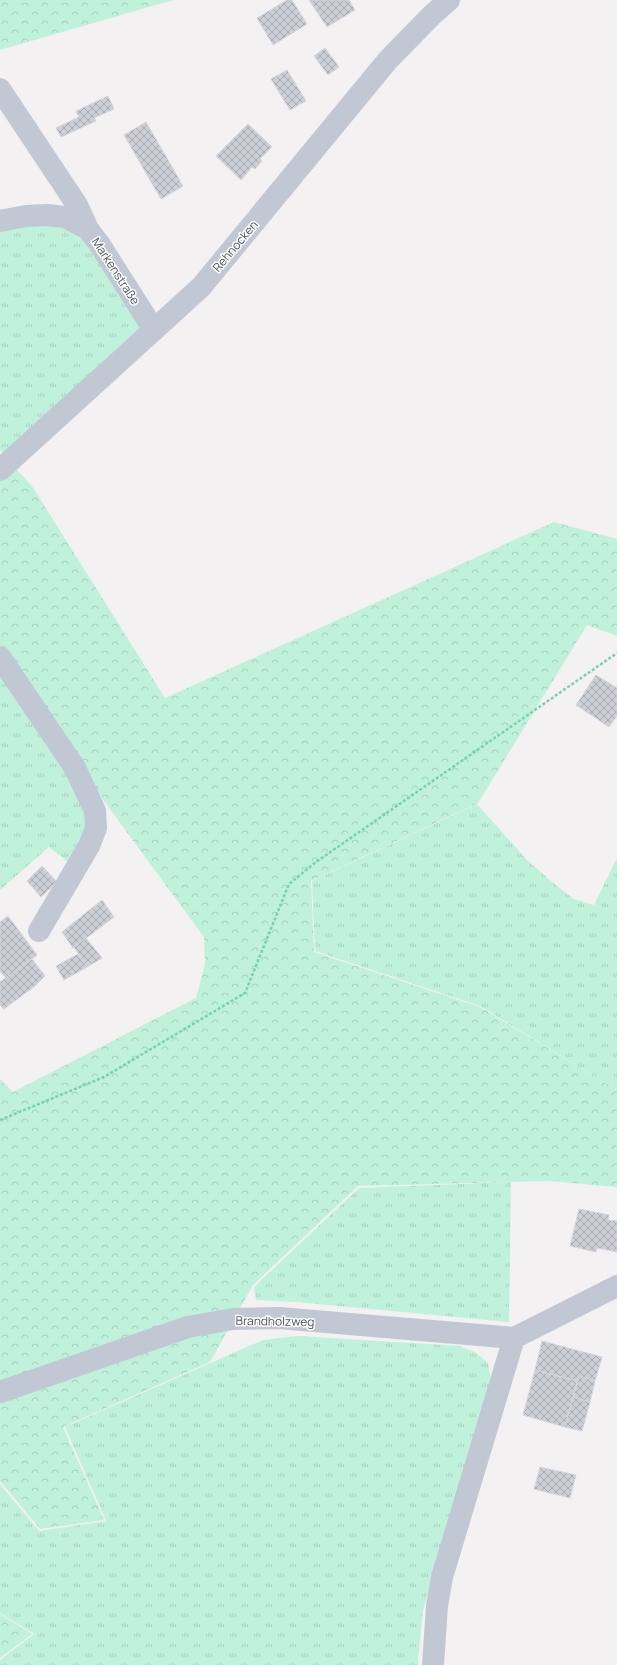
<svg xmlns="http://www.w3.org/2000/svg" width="617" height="1665" font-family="Manrope,sans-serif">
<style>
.grass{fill:url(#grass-tufts)}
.forest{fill:url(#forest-crowns)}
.building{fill:url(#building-cross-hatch);stroke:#d5d6dc}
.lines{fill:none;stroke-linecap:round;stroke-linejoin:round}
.path{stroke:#77d0b3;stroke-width:2.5;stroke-dasharray:3 2;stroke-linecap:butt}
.minor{stroke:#c2c8d3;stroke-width:22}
.labels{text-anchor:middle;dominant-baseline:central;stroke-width:3;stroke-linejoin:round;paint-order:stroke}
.street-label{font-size:12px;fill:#48505f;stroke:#fff}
</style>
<defs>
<pattern id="grass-tufts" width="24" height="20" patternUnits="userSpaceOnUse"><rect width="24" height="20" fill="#c0f1db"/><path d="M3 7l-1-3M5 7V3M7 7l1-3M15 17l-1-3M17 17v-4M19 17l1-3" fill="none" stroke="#a6d0be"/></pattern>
<pattern id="forest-crowns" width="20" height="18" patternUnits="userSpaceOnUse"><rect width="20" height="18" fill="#c0f1db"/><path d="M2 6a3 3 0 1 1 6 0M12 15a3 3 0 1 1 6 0" fill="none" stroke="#a6d0be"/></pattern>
<pattern id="building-cross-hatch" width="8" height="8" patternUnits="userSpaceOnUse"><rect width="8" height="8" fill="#cdcfd6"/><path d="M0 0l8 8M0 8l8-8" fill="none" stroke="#a8aab1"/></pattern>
</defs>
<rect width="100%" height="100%" fill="#f3f1f1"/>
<g class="grass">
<path d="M 45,222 L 84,235 L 140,323 L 140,332 L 4,455 L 0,450 L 0,228 Z"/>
<path d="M 0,674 L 73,782 L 89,826 L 73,866 L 49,847 L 0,890 Z"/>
<path d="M 477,804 L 527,860 L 558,887 L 574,899 L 594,905 L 617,858 L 617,1090 L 480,1006 L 315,951 L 312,881 Z"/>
<path d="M 511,1182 L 509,1322 L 296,1302 L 256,1300 L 254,1287 L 359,1188 Z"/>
<path d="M 298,1336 L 459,1346 L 475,1352 L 488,1363 L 491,1380 L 448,1523 L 423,1611 L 418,1659 L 419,1665 L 0,1665 L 0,1660 L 34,1634 L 0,1613 L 0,1484 L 39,1531 L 106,1521 L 65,1427 L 263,1340 Z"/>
</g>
<g class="forest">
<path d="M 0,0 L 173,0 L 0,50 Z"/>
<path d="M 14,467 L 32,486 L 165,698 L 554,522 L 617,539 L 617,636 L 587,625 L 478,803 L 311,881 L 314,952 L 480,1007 L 617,1090 L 617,1187 L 549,1181 L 358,1186 L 253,1285 L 210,1362 L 63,1427 L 104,1520 L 40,1529 L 0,1481 L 0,1079 L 13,1092 L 196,998 L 205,964 L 204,937 L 68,752 L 0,648 L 0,480 Z"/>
<path d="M 0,1614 L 32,1634 L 0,1658 Z"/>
</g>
<g class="building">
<path d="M 287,0 L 292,0 L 307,24 L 273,45 L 257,18 Z"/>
<path d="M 309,0 L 349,0 L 355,10 L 327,27 Z"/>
<path d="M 325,48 L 339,67 L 328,75 L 314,56 Z"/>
<path d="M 287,70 L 306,101 L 290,110 L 271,79 Z"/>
<path d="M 108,96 L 114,109 L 94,118 L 96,121 L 61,137 L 56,128 L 79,117 L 76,111 Z"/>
<path d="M 146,122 L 183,186 L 161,199 L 124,135 Z"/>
<path d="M 248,124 L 272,147 L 260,159 L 262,161 L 255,169 L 252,167 L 241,180 L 216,156 Z"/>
<path d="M 596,675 L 617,688 L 617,716 L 609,727 L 576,705 Z"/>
<path d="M 42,866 L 57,882 L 41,897 L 27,881 Z"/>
<path d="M 102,900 L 114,917 L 73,948 L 62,932 Z"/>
<path d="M 8,916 L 37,955 L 6,978 L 0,971 L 0,922 Z"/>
<path d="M 86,938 L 102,958 L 87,967 L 74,947 Z"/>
<path d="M 78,954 L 87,967 L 64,980 L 56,966 Z"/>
<path d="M 32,959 L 45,976 L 35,986 L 4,1009 L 0,1005 L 0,982 Z"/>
<path d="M 579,1209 L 609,1215 L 608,1220 L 617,1221 L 617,1252 L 597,1248 L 596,1252 L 570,1246 Z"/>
<path d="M 542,1341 L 602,1357 L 595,1381 L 579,1376 L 577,1381 L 535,1370 Z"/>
<path d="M 535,1370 L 577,1381 L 565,1427 L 523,1415 Z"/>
<path d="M 579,1376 L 595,1381 L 590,1402 L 573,1397 Z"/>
<path d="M 573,1397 L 590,1402 L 582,1431 L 565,1427 Z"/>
<path d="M 540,1467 L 576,1475 L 570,1498 L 534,1489 Z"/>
</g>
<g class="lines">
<path class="path" d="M 0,1120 L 104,1077 L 245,993 L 289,884 L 316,862 L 617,653"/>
<g class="minor">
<path d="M 0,89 L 77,205 L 88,229"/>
<path d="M 0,221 L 26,216 L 47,215 L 65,217 L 88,229 L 100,245 L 154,330"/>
<path d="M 0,470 L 201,287 L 388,60 L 432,15 L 449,0"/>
<path d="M 0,657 L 75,768 L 95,811 L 96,828 L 89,846 L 39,931"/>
<path d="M 0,1392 L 188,1327 L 233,1319 L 279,1318 L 514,1338 L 617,1286"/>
<path d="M 433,1665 L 437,1606 L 442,1577 L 514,1338"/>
</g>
</g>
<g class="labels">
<g class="street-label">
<text transform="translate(235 246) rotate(-50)">Rehnocken</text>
<text transform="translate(116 271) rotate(57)">Markenstraße</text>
<text transform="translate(275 1321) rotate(1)">Brandholzweg</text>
</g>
</g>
</svg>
